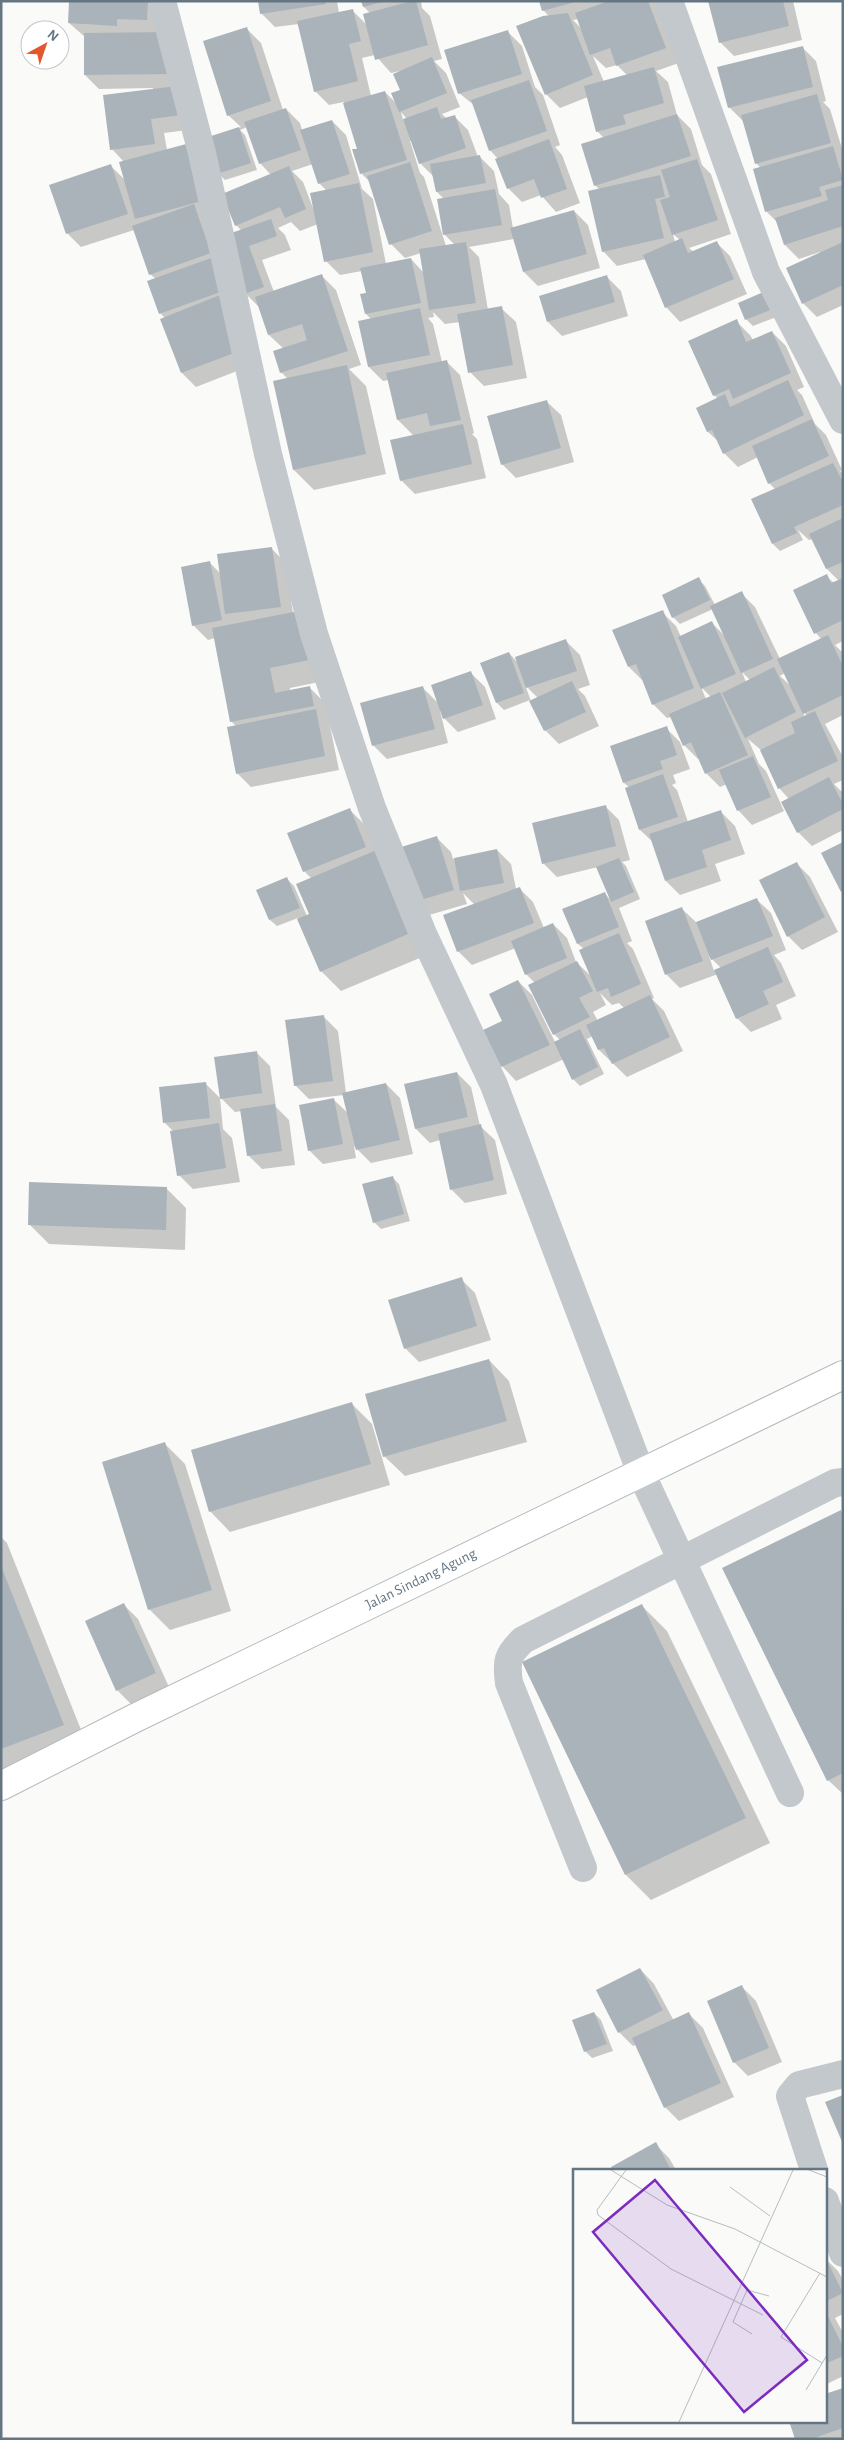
<svg xmlns="http://www.w3.org/2000/svg" width="844" height="2440" font-family="'Alegreya Sans',sans-serif">
<style>
.shadow{fill:#0003;fill-rule:evenodd}
.building{fill:#aab3b9}
.lines{fill:none;stroke-linecap:round;stroke-linejoin:round}
.major-casing{stroke:#b5babe;stroke-width:30}
.minor{stroke:#c3c8cc;stroke-width:28}
.major{stroke:#fff;stroke-width:28}
.labels{text-anchor:middle;dominant-baseline:central;stroke-width:5;stroke-linejoin:round;paint-order:stroke}
.street-label{font-size:15px;fill:#657683;stroke:#fff}
.inset-road{fill:none;stroke:#b5bdc2;stroke-width:1}
.view{fill:#7b2cbf;fill-opacity:0.15;stroke:#7b2cbf;stroke-width:2.5}
.inset-edge{fill:none;stroke:#657683;stroke-width:2.5}
</style>
<rect width="100%" height="100%" fill="#fafaf8"/>
<g class="shadow">
<path d="M 70,1 L 162,1 L 195,129 L 164,133 L 167,150 L 190,144 L 255,364 L 196,387 L 182,373 L 161,320 L 165,318 L 160,313 L 156,279 L 150,274 L 134,230 L 81,247 L 67,233 L 111,166 L 125,180 L 124,162 L 112,149 L 153,90 L 153,88 L 99,89 L 85,75 L 85,37 L 69,23 Z"/>
<path d="M 259,1 L 337,1 L 339,13 L 352,10 L 367,25 L 371,14 L 364,7 L 363,1 L 421,1 L 422,8 L 430,16 L 442,59 L 434,61 L 446,73 L 460,107 L 442,114 L 447,119 L 454,116 L 468,130 L 478,157 L 480,157 L 494,171 L 499,194 L 509,205 L 513,228 L 574,211 L 588,225 L 600,268 L 538,286 L 524,272 L 514,239 L 469,247 L 479,257 L 488,310 L 501,308 L 516,322 L 527,378 L 484,386 L 470,372 L 460,322 L 445,324 L 433,312 L 434,317 L 428,318 L 433,324 L 442,362 L 446,361 L 460,375 L 474,433 L 472,434 L 477,439 L 486,478 L 415,494 L 401,480 L 414,436 L 398,420 L 389,380 L 383,381 L 369,367 L 372,320 L 366,314 L 367,294 L 362,271 L 340,275 L 326,261 L 318,224 L 300,231 L 291,222 L 278,228 L 285,235 L 291,250 L 262,260 L 274,292 L 322,276 L 336,290 L 361,365 L 349,369 L 366,386 L 386,474 L 314,490 L 294,470 L 288,379 L 281,372 L 284,349 L 269,335 L 260,308 L 245,293 L 242,231 L 236,225 L 271,175 L 260,163 L 247,127 L 240,130 L 245,135 L 257,170 L 225,180 L 218,173 L 206,139 L 241,127 L 228,115 L 247,29 L 261,43 L 283,110 L 286,109 L 300,123 L 302,130 L 332,121 L 346,135 L 362,189 L 373,199 L 386,264 L 411,259 L 424,273 L 421,253 L 405,258 L 391,244 L 370,182 L 361,173 L 359,151 L 344,102 L 329,105 L 315,91 L 299,24 L 275,27 L 261,13 ZM 375,55 L 391,73 L 400,71 L 402,90 L 397,104 L 385,92 L 371,96 L 362,58 ZM 401,112 L 407,119 L 403,120 ZM 412,140 L 420,163 L 434,177 L 437,192 L 444,199 L 444,234 L 455,245 L 446,246 L 424,177 L 420,173 L 410,141 ZM 313,164 L 319,183 L 327,191 L 313,208 L 303,182 L 292,171 Z"/>
<path d="M 540,1 L 654,1 L 657,4 L 679,63 L 656,71 L 668,82 L 677,115 L 691,129 L 702,165 L 711,174 L 731,234 L 689,248 L 694,252 L 716,242 L 730,256 L 747,294 L 680,322 L 666,307 L 646,259 L 617,266 L 603,251 L 600,190 L 595,185 L 604,138 L 597,131 L 588,97 L 560,108 L 546,94 L 549,16 L 543,10 ZM 578,19 L 582,29 L 573,20 ZM 593,56 L 606,68 L 617,65 L 627,75 L 604,82 ZM 673,234 L 680,240 L 675,242 Z"/>
<path d="M 710,1 L 793,1 L 802,40 L 734,56 L 720,42 Z"/>
<path d="M 508,32 L 522,46 L 535,87 L 543,95 L 560,145 L 555,147 L 562,155 L 580,203 L 556,212 L 541,195 L 522,202 L 508,188 L 498,159 L 490,150 L 475,106 L 459,93 Z"/>
<path d="M 802,47 L 816,61 L 826,101 L 823,102 L 830,109 L 843,152 L 843,305 L 817,317 L 803,303 L 820,252 L 799,259 L 785,245 L 778,223 L 766,211 L 761,168 L 756,163 L 743,121 L 729,107 Z"/>
<path d="M 607,277 L 621,291 L 628,316 L 562,336 L 548,322 Z"/>
<path d="M 766,293 L 779,316 L 753,326 L 746,319 Z"/>
<path d="M 736,321 L 750,335 L 753,340 L 772,332 L 786,346 L 804,387 L 797,390 L 802,395 L 815,424 L 826,435 L 842,470 L 840,471 L 843,474 L 843,641 L 835,645 L 843,653 L 843,715 L 825,724 L 843,757 L 843,780 L 834,784 L 843,793 L 843,830 L 812,846 L 798,832 L 789,799 L 779,788 L 761,750 L 748,739 L 759,764 L 766,771 L 784,811 L 752,825 L 738,810 L 727,784 L 720,787 L 706,773 L 700,758 L 698,759 L 684,745 L 671,717 L 667,718 L 653,704 L 643,681 L 629,667 L 662,612 L 676,626 L 681,637 L 712,623 L 725,636 L 713,609 L 680,624 L 673,617 L 698,579 L 705,586 L 715,605 L 741,593 L 755,607 L 780,659 L 822,640 L 816,633 L 795,591 L 826,576 L 834,583 L 839,581 L 827,569 L 813,539 L 809,540 L 798,530 L 803,540 L 780,551 L 773,544 L 753,500 L 776,490 L 769,483 L 758,457 L 738,467 L 724,453 L 719,442 L 708,432 L 698,408 L 718,399 L 714,395 ZM 742,672 L 750,680 L 746,682 ZM 785,673 L 792,687 L 780,676 ZM 701,687 L 711,697 L 706,699 ZM 802,710 L 807,716 L 805,718 Z"/>
<path d="M 546,401 L 561,415 L 574,462 L 516,478 L 502,464 Z"/>
<path d="M 272,549 L 286,563 L 293,614 L 329,680 L 290,688 L 290,691 L 310,688 L 330,708 L 334,726 L 330,726 L 339,770 L 251,787 L 237,773 L 236,726 L 231,721 L 215,638 L 208,640 L 194,626 L 182,568 L 209,562 L 221,574 Z"/>
<path d="M 566,641 L 580,655 L 590,685 L 578,689 L 585,696 L 599,726 L 559,744 L 545,730 L 530,700 L 504,710 L 497,703 L 509,653 L 518,663 ZM 525,685 L 538,698 L 531,701 Z"/>
<path d="M 471,673 L 485,687 L 496,719 L 458,732 L 444,718 L 441,710 L 440,711 L 448,743 L 387,759 L 373,745 L 423,688 L 439,704 Z"/>
<path d="M 666,728 L 680,742 L 690,769 L 673,775 L 676,783 L 672,785 L 677,790 L 688,822 L 721,812 L 735,826 L 745,854 L 715,864 L 721,881 L 680,895 L 666,881 L 653,842 L 640,830 L 629,787 L 624,783 Z"/>
<path d="M 605,806 L 619,820 L 630,860 L 622,862 L 626,866 L 640,899 L 619,908 L 632,941 L 627,943 L 633,949 L 654,998 L 652,999 L 664,1011 L 683,1051 L 627,1077 L 599,1050 L 593,1036 L 587,1039 L 604,1074 L 580,1086 L 573,1079 L 564,1059 L 516,1081 L 502,1066 L 485,1031 L 504,1021 L 518,981 L 532,995 L 555,1042 L 560,1040 L 554,1034 L 535,983 L 526,974 L 516,948 L 472,965 L 458,951 L 475,905 L 463,893 L 467,904 L 429,915 L 415,901 L 437,838 L 451,852 L 453,859 L 497,850 L 511,864 L 516,889 L 519,888 L 533,902 L 544,928 L 553,924 L 567,938 L 576,962 L 592,977 L 584,949 L 578,944 L 564,910 L 604,893 L 612,901 L 598,867 L 557,877 L 543,863 ZM 600,993 L 612,1005 L 619,1003 L 625,1009 L 598,1021 L 593,1012 L 606,1005 Z"/>
<path d="M 349,809 L 363,823 L 434,952 L 341,991 L 321,971 L 298,918 L 277,926 L 270,920 L 287,879 L 294,886 L 307,916 L 311,914 L 312,879 L 304,871 Z"/>
<path d="M 796,863 L 810,877 L 838,932 L 802,950 L 788,936 Z"/>
<path d="M 756,899 L 771,913 L 786,950 L 774,955 L 781,963 L 796,996 L 776,1005 L 782,1019 L 751,1032 L 737,1018 L 718,974 L 680,988 L 666,974 L 682,909 L 697,923 ZM 709,956 L 721,968 L 714,971 Z"/>
<path d="M 324,1017 L 338,1031 L 346,1093 L 386,1084 L 400,1098 L 413,1154 L 371,1163 L 354,1146 L 356,1158 L 323,1164 L 309,1150 L 334,1100 L 349,1114 L 344,1095 L 309,1099 L 295,1085 Z"/>
<path d="M 256,1052 L 270,1066 L 276,1107 L 289,1120 L 295,1165 L 262,1169 L 248,1155 L 242,1111 L 235,1112 L 221,1098 Z"/>
<path d="M 457,1073 L 471,1087 L 480,1126 L 495,1140 L 507,1194 L 465,1203 L 451,1189 L 440,1140 L 430,1143 L 416,1129 Z"/>
<path d="M 206,1084 L 220,1098 L 223,1129 L 232,1138 L 240,1182 L 193,1189 L 179,1175 L 174,1132 L 164,1122 Z"/>
<path d="M 392,1177 L 399,1184 L 410,1221 L 381,1229 L 374,1222 Z"/>
<path d="M 166,1188 L 186,1208 L 185,1250 L 49,1244 L 29,1224 Z"/>
<path d="M 461,1279 L 475,1293 L 491,1340 L 419,1362 L 405,1348 Z"/>
<path d="M 489,1360 L 509,1381 L 527,1442 L 405,1476 L 384,1456 Z"/>
<path d="M 352,1404 L 372,1424 L 390,1485 L 230,1532 L 210,1511 Z"/>
<path d="M 165,1444 L 185,1464 L 231,1611 L 170,1630 L 149,1609 Z"/>
<path d="M 841,1511 L 843,1513 L 843,1794 L 828,1780 Z"/>
<path d="M 1,1537 L 7,1543 L 89,1750 L 1,1784 Z"/>
<path d="M 124,1605 L 138,1619 L 169,1687 L 131,1704 L 117,1690 Z"/>
<path d="M 642,1606 L 667,1631 L 770,1843 L 651,1900 L 626,1875 L 523,1663 Z"/>
<path d="M 640,1969 L 654,1984 L 674,2021 L 689,2014 L 703,2028 L 734,2097 L 679,2121 L 665,2107 L 637,2044 L 633,2046 L 619,2032 Z"/>
<path d="M 742,1987 L 756,2001 L 782,2062 L 748,2076 L 734,2062 Z"/>
<path d="M 594,2013 L 601,2020 L 613,2051 L 592,2058 L 586,2052 L 573,2021 Z"/>
<path d="M 655,2144 L 669,2158 L 676,2170 L 614,2170 Z"/>
<path d="M 825,2258 L 838,2271 L 843,2280 L 843,2314 L 835,2318 L 843,2333 L 843,2376 L 825,2385 Z"/>
<path d="M 843,2390 L 843,2439 L 796,2439 L 825,2421 Z"/>
</g>
<g class="building">
<path d="M 69,1 L 148,1 L 147,20 L 117,19 L 117,26 L 68,23 Z"/>
<path d="M 258,1 L 325,1 L 326,4 L 260,14 Z"/>
<path d="M 361,1 L 381,1 L 382,2 L 363,7 Z"/>
<path d="M 412,1 L 416,1 L 428,45 L 375,60 L 363,14 Z"/>
<path d="M 539,1 L 575,1 L 575,2 L 542,11 Z"/>
<path d="M 609,1 L 648,1 L 666,48 L 616,66 L 610,48 L 590,55 L 575,13 Z"/>
<path d="M 708,1 L 783,1 L 789,26 L 719,43 Z"/>
<path d="M 353,9 L 361,41 L 349,44 L 358,81 L 314,92 L 297,21 Z"/>
<path d="M 568,13 L 593,75 L 545,95 L 516,26 L 543,16 Z"/>
<path d="M 247,27 L 271,101 L 227,116 L 203,41 Z"/>
<path d="M 508,30 L 522,74 L 458,94 L 444,50 Z"/>
<path d="M 170,32 L 171,74 L 84,75 L 84,33 Z"/>
<path d="M 803,46 L 813,87 L 728,108 L 717,67 Z"/>
<path d="M 432,57 L 447,93 L 399,112 L 391,93 L 400,90 L 393,74 Z"/>
<path d="M 654,67 L 664,103 L 623,115 L 626,124 L 596,132 L 584,86 Z"/>
<path d="M 529,80 L 547,131 L 489,151 L 471,100 Z"/>
<path d="M 177,86 L 181,115 L 151,119 L 155,144 L 110,150 L 103,95 Z"/>
<path d="M 385,91 L 407,160 L 360,174 L 352,149 L 357,149 L 343,103 Z"/>
<path d="M 817,94 L 831,143 L 755,164 L 741,115 Z"/>
<path d="M 437,107 L 441,119 L 455,115 L 466,148 L 419,164 L 403,119 Z"/>
<path d="M 286,108 L 301,150 L 259,164 L 244,122 Z"/>
<path d="M 677,114 L 691,156 L 594,186 L 581,144 Z"/>
<path d="M 332,120 L 350,174 L 318,184 L 300,130 Z"/>
<path d="M 239,127 L 251,163 L 217,174 L 205,138 Z"/>
<path d="M 549,139 L 567,189 L 541,198 L 534,179 L 507,189 L 495,159 Z"/>
<path d="M 190,143 L 206,200 L 135,219 L 119,162 Z"/>
<path d="M 833,146 L 843,180 L 819,187 L 822,196 L 765,212 L 753,169 Z"/>
<path d="M 480,155 L 486,183 L 436,192 L 430,164 Z"/>
<path d="M 697,159 L 718,220 L 672,235 L 660,200 L 670,197 L 661,170 Z"/>
<path d="M 410,162 L 432,231 L 389,245 L 367,176 Z"/>
<path d="M 111,164 L 128,214 L 66,234 L 49,185 Z"/>
<path d="M 289,166 L 306,209 L 285,218 L 280,207 L 235,226 L 222,194 Z"/>
<path d="M 660,175 L 665,197 L 655,199 L 664,238 L 602,252 L 588,191 Z"/>
<path d="M 359,183 L 373,252 L 324,262 L 310,193 Z"/>
<path d="M 843,185 L 843,226 L 784,245 L 775,218 L 828,200 L 825,190 Z"/>
<path d="M 495,189 L 502,225 L 443,235 L 437,199 Z"/>
<path d="M 194,204 L 211,253 L 149,275 L 132,226 Z"/>
<path d="M 574,210 L 587,254 L 523,272 L 510,228 Z"/>
<path d="M 271,219 L 277,236 L 249,246 L 264,287 L 244,294 L 223,236 Z"/>
<path d="M 682,238 L 688,253 L 717,241 L 734,279 L 665,308 L 643,255 Z"/>
<path d="M 466,242 L 476,303 L 429,310 L 419,249 Z"/>
<path d="M 843,242 L 843,285 L 802,304 L 786,268 Z"/>
<path d="M 214,257 L 226,290 L 159,314 L 147,281 Z"/>
<path d="M 411,258 L 421,303 L 365,314 L 360,294 L 366,293 L 360,268 Z"/>
<path d="M 322,274 L 348,351 L 280,373 L 273,351 L 307,340 L 302,324 L 268,335 L 255,297 Z"/>
<path d="M 607,275 L 615,302 L 547,322 L 539,296 Z"/>
<path d="M 766,291 L 773,309 L 745,320 L 738,303 Z"/>
<path d="M 220,295 L 242,350 L 181,373 L 160,319 Z"/>
<path d="M 502,306 L 513,365 L 468,373 L 457,314 Z"/>
<path d="M 420,308 L 430,355 L 368,367 L 358,321 Z"/>
<path d="M 737,319 L 746,342 L 772,331 L 791,373 L 733,399 L 729,389 L 713,396 L 688,341 Z"/>
<path d="M 447,360 L 461,420 L 430,426 L 427,413 L 397,420 L 386,373 Z"/>
<path d="M 347,365 L 366,454 L 293,470 L 273,381 Z"/>
<path d="M 788,380 L 804,415 L 723,454 L 712,430 L 707,432 L 696,408 L 725,394 L 730,407 Z"/>
<path d="M 547,400 L 561,448 L 501,465 L 487,416 Z"/>
<path d="M 812,419 L 829,456 L 768,484 L 752,446 Z"/>
<path d="M 463,424 L 472,464 L 400,481 L 390,440 Z"/>
<path d="M 833,463 L 843,482 L 843,505 L 794,527 L 797,533 L 772,544 L 751,499 Z"/>
<path d="M 843,518 L 843,562 L 826,569 L 809,534 Z"/>
<path d="M 272,547 L 281,607 L 225,614 L 217,554 Z"/>
<path d="M 210,561 L 222,620 L 192,626 L 181,567 Z"/>
<path d="M 827,574 L 831,583 L 843,578 L 843,620 L 814,634 L 793,590 Z"/>
<path d="M 699,577 L 710,600 L 672,618 L 662,595 Z"/>
<path d="M 742,591 L 773,659 L 741,673 L 710,606 Z"/>
<path d="M 663,610 L 694,688 L 652,705 L 636,664 L 628,667 L 612,630 Z"/>
<path d="M 299,611 L 309,660 L 270,668 L 275,693 L 310,686 L 314,706 L 230,722 L 212,628 Z"/>
<path d="M 712,621 L 736,674 L 701,689 L 678,637 Z"/>
<path d="M 828,635 L 843,666 L 843,695 L 803,714 L 777,659 Z"/>
<path d="M 566,639 L 577,671 L 526,688 L 515,657 Z"/>
<path d="M 509,652 L 524,693 L 496,703 L 480,663 Z"/>
<path d="M 774,667 L 796,712 L 745,738 L 722,693 Z"/>
<path d="M 471,671 L 483,705 L 443,719 L 431,685 Z"/>
<path d="M 572,681 L 586,712 L 544,731 L 529,701 Z"/>
<path d="M 423,686 L 435,729 L 372,746 L 360,703 Z"/>
<path d="M 720,692 L 748,755 L 705,774 L 691,742 L 683,746 L 669,714 Z"/>
<path d="M 316,709 L 325,756 L 236,774 L 227,727 Z"/>
<path d="M 815,711 L 838,761 L 778,789 L 760,750 L 795,733 L 791,722 Z"/>
<path d="M 667,726 L 677,755 L 660,761 L 663,769 L 623,783 L 610,746 Z"/>
<path d="M 753,756 L 771,797 L 737,811 L 719,770 Z"/>
<path d="M 663,774 L 678,817 L 639,830 L 625,788 Z"/>
<path d="M 829,777 L 843,804 L 843,809 L 797,833 L 781,802 Z"/>
<path d="M 606,805 L 616,846 L 542,864 L 532,823 Z"/>
<path d="M 350,808 L 366,847 L 303,872 L 287,833 Z"/>
<path d="M 721,810 L 731,840 L 702,850 L 707,867 L 665,881 L 649,834 Z"/>
<path d="M 437,836 L 454,890 L 414,902 L 398,848 Z"/>
<path d="M 843,842 L 843,891 L 841,892 L 821,853 Z"/>
<path d="M 379,849 L 415,931 L 320,972 L 297,919 L 309,914 L 296,884 Z"/>
<path d="M 497,849 L 504,883 L 460,891 L 454,858 Z"/>
<path d="M 619,858 L 634,892 L 611,902 L 596,867 Z"/>
<path d="M 797,862 L 825,917 L 787,937 L 759,880 Z"/>
<path d="M 287,877 L 300,908 L 269,920 L 256,890 Z"/>
<path d="M 520,887 L 534,923 L 457,952 L 443,915 Z"/>
<path d="M 605,892 L 619,927 L 577,944 L 562,909 Z"/>
<path d="M 757,898 L 773,936 L 711,960 L 696,922 Z"/>
<path d="M 682,907 L 703,961 L 665,975 L 645,921 Z"/>
<path d="M 553,923 L 567,958 L 525,975 L 511,941 Z"/>
<path d="M 619,933 L 641,984 L 611,997 L 608,988 L 597,992 L 579,950 Z"/>
<path d="M 768,947 L 783,982 L 763,991 L 769,1004 L 736,1019 L 714,970 Z"/>
<path d="M 577,961 L 593,991 L 579,998 L 590,1017 L 553,1035 L 528,985 Z"/>
<path d="M 518,980 L 550,1045 L 501,1067 L 483,1030 L 502,1021 L 489,994 Z"/>
<path d="M 650,995 L 670,1037 L 612,1064 L 604,1048 L 598,1050 L 586,1025 Z"/>
<path d="M 324,1015 L 333,1081 L 294,1086 L 285,1020 Z"/>
<path d="M 580,1029 L 598,1067 L 572,1080 L 554,1042 Z"/>
<path d="M 257,1051 L 262,1093 L 220,1099 L 214,1057 Z"/>
<path d="M 457,1072 L 468,1117 L 415,1129 L 404,1084 Z"/>
<path d="M 206,1082 L 210,1118 L 163,1123 L 159,1087 Z"/>
<path d="M 386,1083 L 400,1140 L 356,1150 L 342,1093 Z"/>
<path d="M 334,1098 L 343,1144 L 308,1151 L 299,1105 Z"/>
<path d="M 275,1104 L 282,1151 L 247,1156 L 240,1109 Z"/>
<path d="M 219,1123 L 226,1168 L 177,1176 L 170,1131 Z"/>
<path d="M 481,1124 L 494,1180 L 450,1190 L 438,1134 Z"/>
<path d="M 393,1176 L 404,1214 L 373,1223 L 362,1184 Z"/>
<path d="M 29,1182 L 167,1187 L 166,1230 L 28,1225 Z"/>
<path d="M 462,1277 L 477,1326 L 404,1349 L 388,1300 Z"/>
<path d="M 489,1359 L 507,1421 L 383,1457 L 365,1394 Z"/>
<path d="M 352,1402 L 371,1464 L 209,1512 L 191,1450 Z"/>
<path d="M 165,1442 L 212,1590 L 148,1610 L 102,1462 Z"/>
<path d="M 841,1510 L 843,1773 L 827,1781 L 722,1568 Z"/>
<path d="M 1,1566 L 64,1725 L 1,1749 Z"/>
<path d="M 124,1603 L 156,1673 L 116,1691 L 85,1621 Z"/>
<path d="M 642,1604 L 746,1818 L 625,1875 L 522,1662 Z"/>
<path d="M 640,1968 L 663,2010 L 618,2033 L 596,1990 Z"/>
<path d="M 742,1985 L 769,2048 L 733,2063 L 707,2001 Z"/>
<path d="M 594,2012 L 607,2044 L 584,2052 L 572,2020 Z"/>
<path d="M 689,2012 L 721,2083 L 664,2108 L 632,2038 Z"/>
<path d="M 843,2095 L 843,2144 L 825,2102 Z"/>
<path d="M 656,2142 L 671,2170 L 612,2170 L 611,2167 Z"/>
<path d="M 825,2257 L 843,2293 L 825,2302 Z"/>
<path d="M 825,2310 L 843,2347 L 843,2356 L 825,2364 Z"/>
<path d="M 843,2388 L 843,2428 L 811,2439 L 795,2439 L 789,2421 L 825,2421 L 825,2394 Z"/>
</g>
<g class="lines">
<g class="major-casing">
<path id="major" d="M 1,1786 L 135,1718 L 843,1375"/>
</g>
<g class="minor">
<path d="M 162,1 L 202,153 L 268,454 L 314,634 L 372,808 L 423,934 L 494,1085 L 641,1473 L 790,1793"/>
<path d="M 669,1 L 766,272 L 843,420"/>
<path d="M 583,1868 L 509,1683 C 506,1662 507,1655 523,1640 L 835,1483 L 843,1482"/>
<path d="M 814,2170 L 790,2096 L 799,2085 L 843,2074"/>
<path d="M 825,2201 L 843,2253"/>
</g>
<use href="#major" class="major"/>
</g>
<g class="labels">
<g class="street-label">
<text transform="translate(421 1579) rotate(-26)">Jalan Sindang Agung</text>
</g>
</g>
<g transform="translate(573 2169)">
<rect width="254" height="254" fill="#fafaf8"/>
<path class="inset-road" d="M 38,1 L 94,36 L 162,60 L 254,108M 53,1 L 24,41 L 25,46 L 98,100 L 190,146M 236,1 L 254,8M 157,18 L 197,47M 247,104 L 208,168 L 249,194M 179,165 L 160,153 L 174,121 L 196,127M 233,221 L 254,186M 106,253 L 220,1"/>
<path class="view" d="M 82,11 L 234,191 L 171,243 L 20,63 Z"/>
<rect width="254" height="254" class="inset-edge"/>
</g>
<rect width="844" height="2440" fill="none" stroke="#657683" stroke-width="5"/>
<g transform="translate(45 45) rotate(40)"><circle r="24" fill="#ffffff" stroke="#c1c8cd"/>
<path d="M0-4L9 19L0 12L-9 19Z" fill="#e4572e"/>
<text y="-8" font-size="14" font-weight="bold" text-anchor="middle" fill="#657683">N</text>
</g>
</svg>
